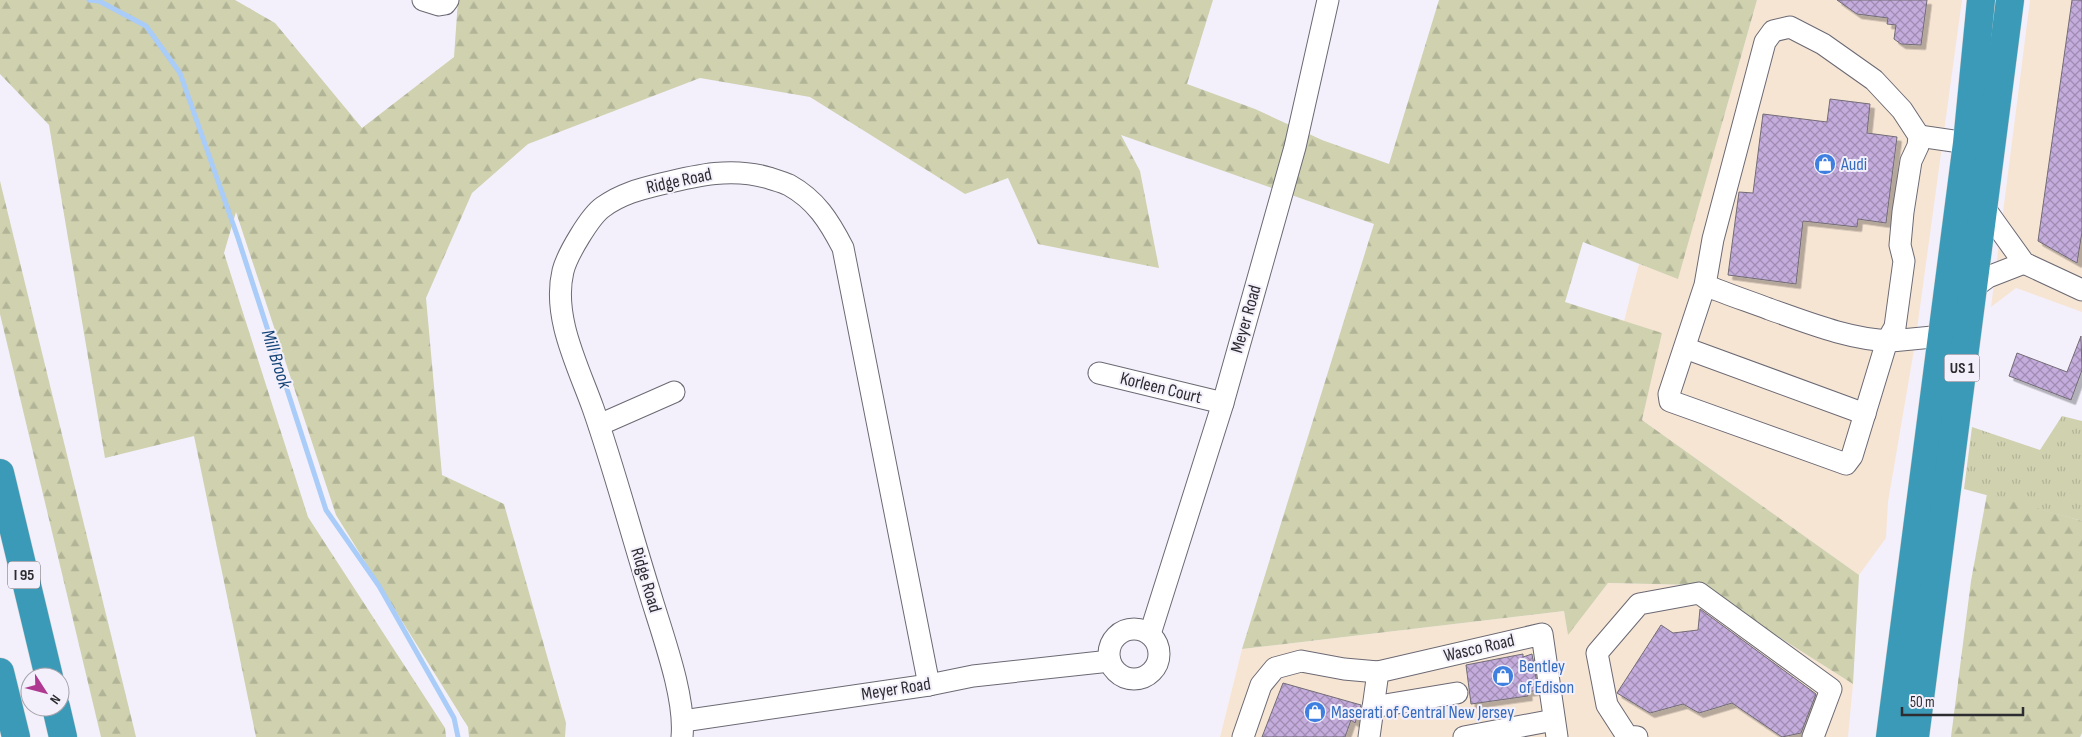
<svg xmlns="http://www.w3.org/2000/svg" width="2082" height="737" font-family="'Sofia Sans Condensed',sans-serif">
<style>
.commercial{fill:#f7e5d4}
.grass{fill:url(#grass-tufts)}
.forest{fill:url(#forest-firs)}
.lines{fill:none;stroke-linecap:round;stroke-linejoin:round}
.stream{stroke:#a9ccf8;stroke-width:5}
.building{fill:url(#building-cross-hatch);stroke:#716c75;filter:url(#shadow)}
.minor-casing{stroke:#6b6973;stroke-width:23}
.highway-casing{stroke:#d1d1d1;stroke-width:29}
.minor{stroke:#fff;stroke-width:21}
.highway{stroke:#3a9ab7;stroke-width:28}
.labels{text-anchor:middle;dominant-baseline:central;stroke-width:4;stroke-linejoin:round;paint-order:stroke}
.shield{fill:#f3f0fb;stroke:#68676d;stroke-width:1}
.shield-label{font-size:16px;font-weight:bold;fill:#2d2c30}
.shop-label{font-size:18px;fill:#366cbe;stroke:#f3f0fb;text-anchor:start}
.street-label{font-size:18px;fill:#2d2c30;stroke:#f3f0fb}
.water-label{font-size:19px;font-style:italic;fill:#144377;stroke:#f3f0fb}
</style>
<defs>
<pattern id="grass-tufts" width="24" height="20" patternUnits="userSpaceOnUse" patternTransform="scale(1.25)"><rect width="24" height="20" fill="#cfd1af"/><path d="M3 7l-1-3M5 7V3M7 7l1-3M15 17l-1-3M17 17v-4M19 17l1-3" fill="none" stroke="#b2b497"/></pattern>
<pattern id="forest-firs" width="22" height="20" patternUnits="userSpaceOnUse" patternTransform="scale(1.25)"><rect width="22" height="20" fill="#cfd1af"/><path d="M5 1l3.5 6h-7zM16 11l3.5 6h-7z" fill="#b2b497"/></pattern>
<pattern id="building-cross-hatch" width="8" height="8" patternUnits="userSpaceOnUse" patternTransform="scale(1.25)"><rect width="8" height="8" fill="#c4acdc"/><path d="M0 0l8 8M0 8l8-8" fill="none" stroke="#a08cb3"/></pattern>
<filter id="shadow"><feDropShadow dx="4.5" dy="4.5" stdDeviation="0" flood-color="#0004"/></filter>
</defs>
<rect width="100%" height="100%" fill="#f3f0fb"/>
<g class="commercial">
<path d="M 1757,0 L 1962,0 L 1915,344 L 1888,502 L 1886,538 L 1859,575 L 1642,420 L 1661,333 L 1624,321 L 1639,264 L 1678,278 Z"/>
<path d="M 2030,0 L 2082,0 L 2082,312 L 2016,288 L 1991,307 Z"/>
<path d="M 1608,583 L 1697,585 L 1853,684 L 1848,737 L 1220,737 L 1242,649 L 1564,611 L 1568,634 Z"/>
</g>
<path class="grass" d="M 2062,416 L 2082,421 L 2082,521 L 1964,489 L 1972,427 L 2040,450 Z"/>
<g class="forest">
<path d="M 0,0 L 235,0 L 275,23 L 362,128 L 454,57 L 458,0 L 1213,0 L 1187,84 L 1255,109 L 1322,140 L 1389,164 L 1439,0 L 1757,0 L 1678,279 L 1583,242 L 1565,302 L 1662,333 L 1642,420 L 1859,575 L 1853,684 L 1697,585 L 1608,583 L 1568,635 L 1564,611 L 1242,649 L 1374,224 L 1121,135 L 1140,171 L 1159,268 L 1038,244 L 1008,178 L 965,194 L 810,97 L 700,78 L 528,144 L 472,193 L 426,298 L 442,475 L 504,504 L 566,723 L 565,737 L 469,737 L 468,727 L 336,515 L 236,212 L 224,253 L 308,517 L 445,728 L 446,737 L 256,737 L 194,436 L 105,458 L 49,125 L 0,74 Z"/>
<path d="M 0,181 L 136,737 L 101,737 L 0,314 Z"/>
<path d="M 1987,494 L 2082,521 L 2082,733 L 2080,737 L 1951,737 L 1971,581 Z"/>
</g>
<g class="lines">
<path class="stream" d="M 89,0 L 99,1 L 146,26 L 180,73 L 238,238 L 326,510 L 379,586 L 454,718 L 458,737"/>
</g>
<g class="building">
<path d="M 1837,0 L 1927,0 L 1921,45 L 1901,44 L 1894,39 L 1896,25 L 1887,24 L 1888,18 L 1857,14 Z"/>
<path d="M 2072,0 L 2082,0 L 2082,232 L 2077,263 L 2038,241 Z"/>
<path d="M 1830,99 L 1870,104 L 1867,133 L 1897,137 L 1886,223 L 1858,219 L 1857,227 L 1803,221 L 1796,284 L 1728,275 L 1739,192 L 1753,193 L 1763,114 L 1827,122 Z"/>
<path d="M 2081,336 L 2082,370 L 2071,400 L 2009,376 L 2017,353 L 2067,372 Z"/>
<path d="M 1700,609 L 1816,694 L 1801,733 L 1782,737 L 1732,703 L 1699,713 L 1683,704 L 1650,713 L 1617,693 L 1661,625 L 1673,633 L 1698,630 Z"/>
<path d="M 1523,654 L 1523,657 L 1532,654 L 1538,690 L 1527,692 L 1528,696 L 1471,704 L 1466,665 Z"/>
<path d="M 1283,683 L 1361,705 L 1355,723 L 1351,720 L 1345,737 L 1262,737 Z"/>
</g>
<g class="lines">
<g class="minor-casing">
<g id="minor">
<path d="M 423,0 L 439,5 L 445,4 L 448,0"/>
<path d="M 1919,136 L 1967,143"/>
<path d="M 1983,206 L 2024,263 L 2082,290"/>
<path d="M 1705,285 L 1669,394 L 1670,401 L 1846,464 L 1852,456 L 1887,341 L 1895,327 L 1904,261 L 1900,245 L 1903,212 L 1911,161 L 1918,146 L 1919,136 L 1902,110 L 1874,80 L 1823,44 L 1790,27 L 1773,31 L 1765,42 L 1713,239 L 1705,285 C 1726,294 1748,301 1769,309 C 1809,323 1848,339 1891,341 L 1943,336"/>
<path d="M 1973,288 L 1988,277 L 2024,263"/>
<path d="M 1685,348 L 1865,414"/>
<path d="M 1099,373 L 1223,403"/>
<path d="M 599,425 L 674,392"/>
<circle cx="1134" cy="654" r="25"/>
<path d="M 1150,634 L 1223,403 L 1295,147 L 1328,0"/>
<path d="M 1373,707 L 1457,693"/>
<path d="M 683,721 L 929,685 L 973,676 L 1110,661"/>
<path d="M 682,737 C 686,696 661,631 649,590 C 630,529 614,468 593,408 C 578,366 552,317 563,271 C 567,255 590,216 603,207 C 621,194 640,189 661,184 C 698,175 732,167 769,178 C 775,180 783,182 789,185 C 816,200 829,221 843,248 L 929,685"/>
<path d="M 1243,737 L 1261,685 L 1275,668 L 1301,661 L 1344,669 L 1378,672"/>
<path d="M 1369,737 L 1378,672 L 1542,634 L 1557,737"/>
<path d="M 1464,737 L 1554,720"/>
<path d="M 1637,737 L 1627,736 L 1607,705 L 1597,653 L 1639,604 L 1699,593 L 1831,689 L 1813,737"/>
</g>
</g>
<g class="highway-casing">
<g id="highway">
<path d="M 0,473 L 49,677"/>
<path d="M 0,672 L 16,737"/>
<path d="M 56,707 L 63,737"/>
<path d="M 1890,737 L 1967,143 L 1981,0"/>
<path d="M 1915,737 L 2010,0"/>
</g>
</g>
<use href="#minor" class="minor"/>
<use href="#highway" class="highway"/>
</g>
<defs>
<g id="shop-disc" transform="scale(1.125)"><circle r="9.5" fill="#3f7fe0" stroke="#f3f0fb"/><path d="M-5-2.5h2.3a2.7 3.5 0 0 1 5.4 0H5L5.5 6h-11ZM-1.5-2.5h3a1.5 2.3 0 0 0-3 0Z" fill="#fff"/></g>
</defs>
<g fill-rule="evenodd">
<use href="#shop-disc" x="1825" y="164"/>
<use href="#shop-disc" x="1503" y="676"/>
<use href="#shop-disc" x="1315" y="712"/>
</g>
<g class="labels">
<g class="shield">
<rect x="1944.5" y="354.5" width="35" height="27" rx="4"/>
<rect x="8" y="561.5" width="32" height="27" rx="4"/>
</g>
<g class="shield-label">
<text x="1962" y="368">US 1</text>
<text x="24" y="575">I 95</text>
</g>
<g class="shop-label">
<text x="1841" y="164">Audi</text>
<text x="1519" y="666">Bentley<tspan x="1519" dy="21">of Edison</tspan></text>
<text x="1331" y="712">Maserati of Central New Jersey</text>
</g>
<g class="street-label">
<text transform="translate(679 181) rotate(-12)">Ridge Road</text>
<text transform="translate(1246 319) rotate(-74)">Meyer Road</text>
<text transform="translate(1161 388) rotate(14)">Korleen Court</text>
<text transform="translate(646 580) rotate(73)">Ridge Road</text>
<text transform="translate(1479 648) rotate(-13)">Wasco Road</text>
<text transform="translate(896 689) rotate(-9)">Meyer Road</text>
</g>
<g class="water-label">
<text transform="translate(276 359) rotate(72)">Mill Brook</text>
</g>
</g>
<g transform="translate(45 692) rotate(126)"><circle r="24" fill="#f3f0fb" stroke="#a4a2aa"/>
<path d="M0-4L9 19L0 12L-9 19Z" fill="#af3991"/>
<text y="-8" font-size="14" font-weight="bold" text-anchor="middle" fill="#2d2c30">N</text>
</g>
<path d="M1902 707v8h121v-8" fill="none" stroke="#2d2c30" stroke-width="2.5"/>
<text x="1910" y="707" font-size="15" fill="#2d2c30" stroke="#f3f0fb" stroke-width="4" paint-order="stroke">50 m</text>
</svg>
